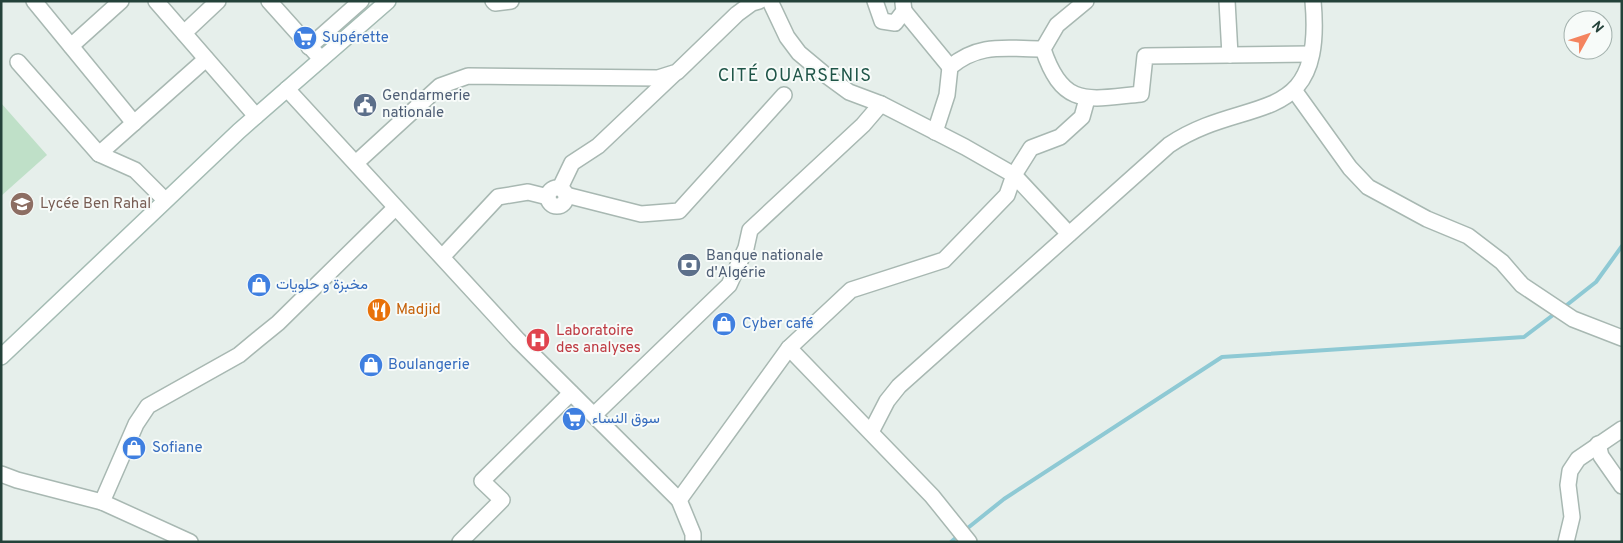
<svg xmlns="http://www.w3.org/2000/svg" width="1623" height="543" font-family="Overpass,Vazirmatn,sans-serif">
<style>
.green{fill:#bfe0c8}
.lines{fill:none;stroke-linecap:round;stroke-linejoin:round}
.stream{stroke:#8ec9d4;stroke-width:4}
.minor-casing{stroke:#a8b8b2;stroke-width:18}
.secondary-casing{stroke:#a4bbb3;stroke-width:18}
.minor{stroke:#fff;stroke-width:15}
.secondary{stroke:#fff;stroke-width:15}
.labels{text-anchor:middle;dominant-baseline:central;stroke-width:4;stroke-linejoin:round;paint-order:stroke}
.shop-label{font-size:15px;fill:#366cbe;stroke:#f7fbf9;text-anchor:start}
.service-label{font-size:15px;fill:#4e5e75;stroke:#f7fbf9;text-anchor:start}
.education-label{font-size:15px;fill:#785e54;stroke:#f7fbf9;text-anchor:start}
.food-label{font-size:15px;fill:#c56008;stroke:#f7fbf9;text-anchor:start}
.health-label{font-size:15px;fill:#be3a42;stroke:#f7fbf9;text-anchor:start}
.quarter-label{font-size:18px;letter-spacing:1px;fill:#1f5548;stroke:#f7fbf9}
</style>
<rect width="100%" height="100%" fill="#e6efeb"/>
<path class="green" d="M 1,103 L 47,155 L 1,196 Z"/>
<g class="lines">
<g class="stream">
<path d="M 1563,308 L 1596,282 L 1622,246"/>
<path d="M 964,531 L 1004,499 L 1222,357 L 1524,337 L 1557,312"/>
<path d="M 951,542 L 959,535"/>
</g>
<g class="minor-casing">
<g id="minor">
<path d="M 34,1 L 134,123"/>
<path d="M 156,1 L 256,116"/>
<path d="M 269,1 L 321,59"/>
<path d="M 493,1 L 495,3 L 511,1"/>
<path d="M 770,1 L 787,37 L 799,53 L 823,73 L 849,92 L 881,104 L 965,147 L 1014,175 L 1069,234"/>
<path d="M 875,1 L 882,21 L 895,23 L 904,11 L 903,3"/>
<path d="M 1086,1 L 1057,25 L 1043,49 C 1063,109 1088,99 1141,94 L 1145,56 L 1311,54"/>
<path d="M 1227,1 L 1230,55"/>
<path d="M 904,11 L 950,67"/>
<path d="M 184,33 L 218,1"/>
<path d="M 71,46 L 121,1"/>
<path d="M 309,47 L 361,1"/>
<path d="M 18,62 L 99,154 L 135,170 L 165,200"/>
<path d="M 287,89 L 518,340 L 679,500 L 693,534 L 693,542"/>
<path d="M 1294,90 L 1350,168 L 1368,187 L 1427,219 L 1468,236 L 1502,262 L 1522,285 L 1573,319 L 1622,338"/>
<path d="M 935,132 L 947,95 L 950,67 C 980,42 1006,49 1043,49"/>
<path d="M 99,154 L 206,59"/>
<path d="M 357,162 L 440,86 L 468,76 L 658,78 L 677,72 L 737,14 L 752,3 L 759,1"/>
<path d="M 560,188 L 572,163 L 598,146 L 674,74"/>
<circle cx="557" cy="197" r="9"/>
<path d="M 566,195 L 641,214 L 679,211 L 784,95"/>
<path d="M 443,256 L 498,197 L 528,192 L 548,197"/>
<path d="M 789,348 L 932,496 L 969,542"/>
<path d="M 594,415 L 729,285 L 746,248 L 750,230 L 863,125 L 881,104"/>
<path d="M 871,432 L 887,401 L 899,386 L 1169,145 C 1246,93 1325,132 1313,1"/>
<path d="M 1598,444 L 1601,456 L 1622,486"/>
<path d="M 1,474 L 17,480 L 102,502 L 190,542"/>
<path d="M 679,500 L 789,348 L 851,290 L 944,260 L 1007,195 L 1014,175 L 1031,148 L 1060,137 L 1082,117 L 1087,99"/>
<path d="M 102,502 L 136,424 L 148,406 L 239,355 L 257,340 L 278,323 L 395,208"/>
<path d="M 460,542 L 502,500 L 482,481 L 571,393"/>
<path d="M 1566,542 L 1572,517 L 1568,485 L 1570,471 L 1578,459 L 1622,429"/>
</g>
</g>
<g class="secondary-casing">
<path id="secondary" d="M 1,357 L 239,131 L 388,1"/>
</g>
<use href="#minor" class="minor"/>
<use href="#secondary" class="secondary"/>
</g>
<defs>
<g id="supermarket-disc" transform="scale(1.25)"><circle r="9.5" fill="#3f7fe0" stroke="#f7fbf9"/><path d="M-6-5.5h2.5l.6 2H6L4.5 2H-2.5L-4.4-4H-6ZM-1.5 3.2a1.3 1.3 0 1 0 .1 0ZM3 3.2a1.3 1.3 0 1 0 .1 0Z" fill="#fff"/></g>
<g id="civic-disc" transform="scale(1.25)"><circle r="9.5" fill="#5c6f8a" stroke="#f7fbf9"/><path d="M-.6-6.5H3V-4.5H.6V-3L4-1V1h2V6H-6V1h2V-1L-.6-3ZM-1.2 2.5V6h2.4V2.5Z" fill="#fff"/></g>
<g id="school-disc" transform="scale(1.25)"><circle r="9.5" fill="#8d6e63" stroke="#f7fbf9"/><path d="M0-5L7-2L0 1L-7-2ZM-4 1L0 2.5L4 1V4Q0 6-4 4Z" fill="#fff"/></g>
<g id="bank-disc" transform="scale(1.25)"><circle r="9.5" fill="#5c6f8a" stroke="#f7fbf9"/><path d="M-6-4H6V4H-6ZM0-2.3a2.3 2.3 0 1 0 0 4.6a2.3 2.3 0 1 0 0-4.6Z" fill="#fff"/></g>
<g id="shop-disc" transform="scale(1.25)"><circle r="9.5" fill="#3f7fe0" stroke="#f7fbf9"/><path d="M-5-2.5h2.3a2.7 3.5 0 0 1 5.4 0H5L5.5 6h-11ZM-1.5-2.5h3a1.5 2.3 0 0 0-3 0Z" fill="#fff"/></g>
<g id="restaurant-disc" transform="scale(1.25)"><circle r="9.5" fill="#e8710a" stroke="#f7fbf9"/><path d="M-5-6h1v4h1v-4h1v4h1v-4h1v5L-1.5 .5V6h-2V.5L-5-1ZM5-6V6H3V1.5H1.5Q1.5-4 5-6Z" fill="#fff"/></g>
<g id="hospital-disc" transform="scale(1.25)"><circle r="9.5" fill="#e0444e" stroke="#f7fbf9"/><path d="M-5-5h3v3.5h4V-5h3V5h-3V1.5h-4V5h-3Z" fill="#fff"/></g>
</defs>
<g fill-rule="evenodd">
<use href="#supermarket-disc" x="305" y="38"/>
<use href="#civic-disc" x="365" y="105"/>
<use href="#school-disc" x="22" y="204"/>
<use href="#bank-disc" x="689" y="265"/>
<use href="#shop-disc" x="259" y="285"/>
<use href="#restaurant-disc" x="379" y="310"/>
<use href="#shop-disc" x="724" y="324"/>
<use href="#hospital-disc" x="538" y="340"/>
<use href="#shop-disc" x="371" y="365"/>
<use href="#supermarket-disc" x="574" y="419"/>
<use href="#shop-disc" x="134" y="448"/>
</g>
<g class="labels">
<g class="shop-label">
<text x="322" y="38">Supérette</text>
<text x="276" y="285">مخبزة و حلويات</text>
<text x="742" y="324">Cyber café</text>
<text x="388" y="365">Boulangerie</text>
<text x="592" y="419">سوق النساء</text>
<text x="152" y="448">Sofiane</text>
</g>
<g class="service-label">
<text x="382" y="96">Gendarmerie<tspan x="382" dy="17">nationale</tspan></text>
<text x="706" y="256">Banque nationale<tspan x="706" dy="17">d'Algérie</tspan></text>
</g>
<g class="education-label">
<text x="40" y="204">Lycée Ben Rahal</text>
</g>
<g class="food-label">
<text x="396" y="310">Madjid</text>
</g>
<g class="health-label">
<text x="556" y="331">Laboratoire<tspan x="556" dy="17">des analyses</tspan></text>
</g>
<g class="quarter-label">
<text x="795" y="76">CITÉ OUARSENIS</text>
</g>
</g>
<rect width="1623" height="543" fill="none" stroke="#24423a" stroke-width="5"/>
<g transform="translate(1588 35) rotate(50)"><circle r="24" fill="#f7fbf9" stroke="#a3b1ad"/>
<path d="M0-4L9 19L0 12L-9 19Z" fill="#f4845f"/>
<text y="-8" font-size="14" font-weight="bold" text-anchor="middle" fill="#24423a">N</text>
</g>
</svg>
